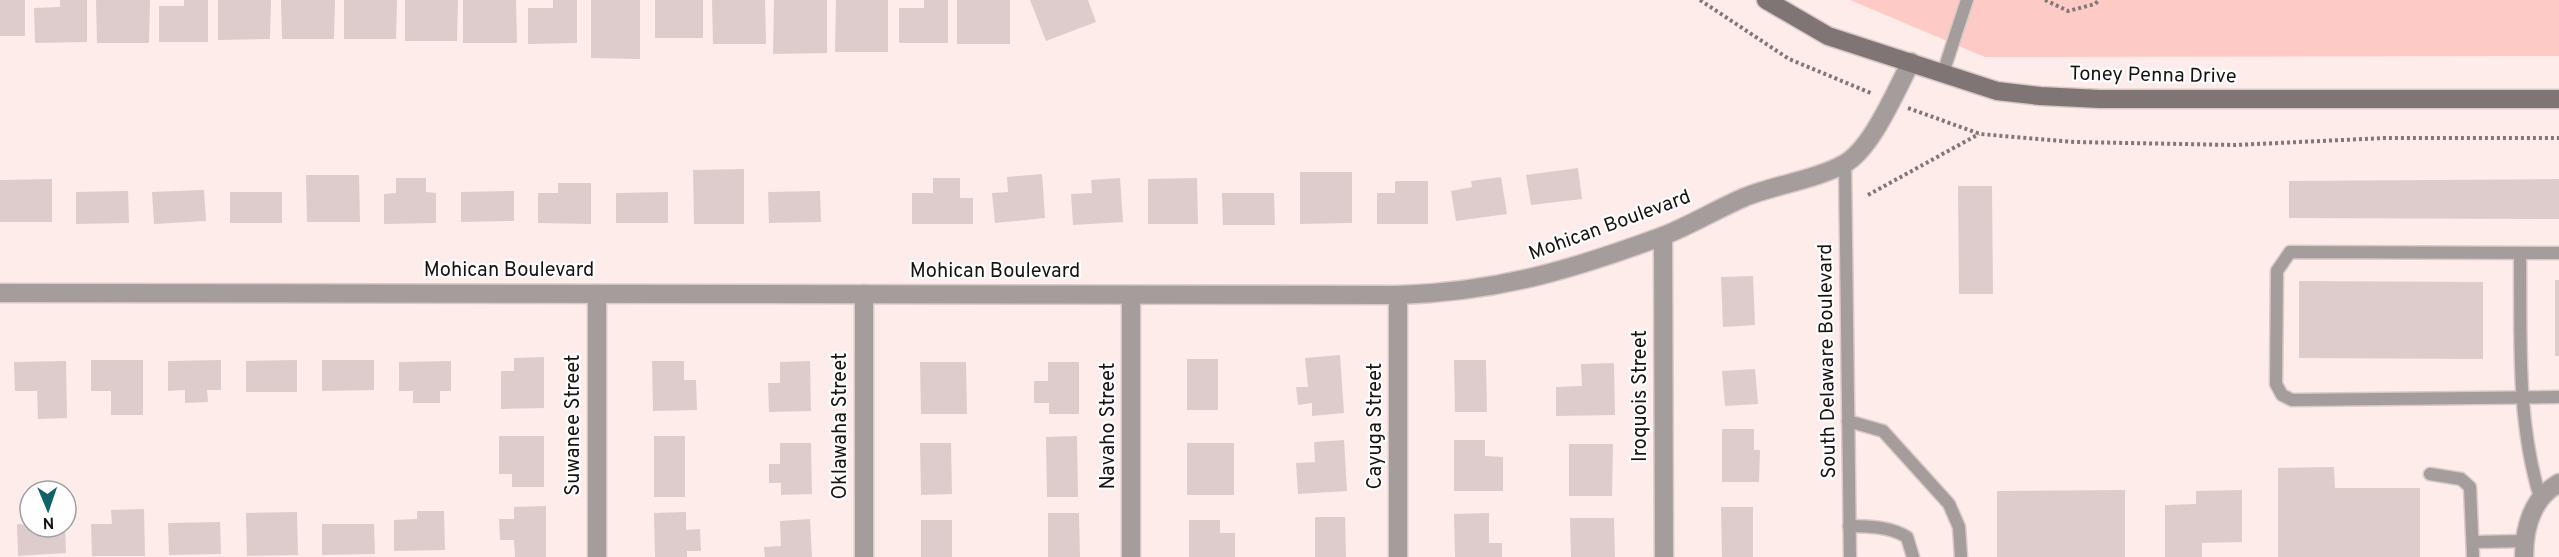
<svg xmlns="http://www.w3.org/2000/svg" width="2559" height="557" font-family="Overpass,sans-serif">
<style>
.green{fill:#fdcac5}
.building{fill:#ddcccb}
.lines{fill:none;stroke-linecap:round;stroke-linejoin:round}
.lane-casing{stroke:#d9c9c8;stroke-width:15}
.street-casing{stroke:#d9c9c8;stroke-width:21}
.secondary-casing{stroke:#d9c9c8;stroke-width:21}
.path{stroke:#827776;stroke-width:4;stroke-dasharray:3 3;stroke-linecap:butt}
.lane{stroke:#a49d9c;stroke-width:12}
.street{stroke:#a49d9c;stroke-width:18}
.secondary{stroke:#7f7574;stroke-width:18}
.labels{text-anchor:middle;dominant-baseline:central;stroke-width:4.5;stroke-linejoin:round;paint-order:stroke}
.street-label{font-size:20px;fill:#191413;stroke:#fefefe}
</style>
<rect width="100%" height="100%" fill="#fdecea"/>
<path class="green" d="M 1850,0 L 2559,0 L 2559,56 L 1985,57 Z"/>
<g class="building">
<rect x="0" y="0" width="25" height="36"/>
<path d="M 60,0 L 87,0 L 87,42 L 35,43 L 34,8 L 60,7 Z"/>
<path d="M 96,0 L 150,0 L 149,43 L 97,43 Z"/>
<path d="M 184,0 L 208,0 L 208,42 L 159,42 L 159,6 L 184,6 Z"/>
<path d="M 218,0 L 271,0 L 270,39 L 218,40 Z"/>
<path d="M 281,0 L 335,0 L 334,39 L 282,39 Z"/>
<path d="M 344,0 L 397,0 L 396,39 L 344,39 Z"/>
<path d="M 405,0 L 458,0 L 457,41 L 405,41 Z"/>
<path d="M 463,0 L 516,0 L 517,43 L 463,43 Z"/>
<path d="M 553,0 L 577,0 L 577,43 L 528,44 L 528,8 L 553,8 Z"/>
<path d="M 591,0 L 640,0 L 640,59 L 591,58 Z"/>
<rect x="655" y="0" width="48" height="38"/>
<path d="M 712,0 L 765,0 L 766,44 L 713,44 Z"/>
<path d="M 774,0 L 827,0 L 827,53 L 773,54 Z"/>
<path d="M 836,0 L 888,0 L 888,52 L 835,52 Z"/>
<path d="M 924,0 L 948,0 L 948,43 L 899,43 L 899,8 L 924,8 Z"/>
<rect x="957" y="0" width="53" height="44"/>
<path d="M 1030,0 L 1088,0 L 1096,22 L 1046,41 Z"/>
<path d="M 1578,168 L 1582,199 L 1531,205 L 1526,175 Z"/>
<path d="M 744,169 L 744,224 L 694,224 L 693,170 Z"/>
<path d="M 1300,172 L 1352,172 L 1352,223 L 1300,224 Z"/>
<path d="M 1042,174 L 1045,218 L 995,223 L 992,193 L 1008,192 L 1007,177 Z"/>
<path d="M 306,175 L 359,175 L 360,222 L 307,222 Z"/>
<path d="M 1501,177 L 1507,214 L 1456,221 L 1451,191 L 1472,187 L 1471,181 Z"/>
<path d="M 396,178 L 426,178 L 426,192 L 436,193 L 436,223 L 384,224 L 384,194 L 396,193 Z"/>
<path d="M 933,178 L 960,178 L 960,198 L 973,198 L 973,224 L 912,224 L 912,193 L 933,193 Z"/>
<path d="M 1120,178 L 1123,222 L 1073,225 L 1071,194 L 1092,193 L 1091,180 Z"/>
<path d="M 1197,178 L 1198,224 L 1148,224 L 1148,179 Z"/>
<path d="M 52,179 L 52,222 L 0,222 L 0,180 Z"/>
<path d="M 2559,179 L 2559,219 L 2289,218 L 2289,181 Z"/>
<path d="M 1395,181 L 1428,181 L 1428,224 L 1377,224 L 1377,193 L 1395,193 Z"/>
<path d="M 558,183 L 591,183 L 591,224 L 538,223 L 538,193 L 558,193 Z"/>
<path d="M 1958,186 L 1992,186 L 1993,294 L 1959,294 Z"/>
<path d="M 204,190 L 206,221 L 154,224 L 152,192 Z"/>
<path d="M 128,191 L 129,223 L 76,224 L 76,192 Z"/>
<path d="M 514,191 L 514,221 L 461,222 L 461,192 Z"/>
<path d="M 820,191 L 821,222 L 769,223 L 768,192 Z"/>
<rect x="230" y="192" width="52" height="31"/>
<path d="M 668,192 L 668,223 L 616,223 L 616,193 Z"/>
<path d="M 1222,193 L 1274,193 L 1275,225 L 1223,225 Z"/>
<path d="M 1753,276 L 1755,325 L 1723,327 L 1721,277 Z"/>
<rect x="2555" y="280" width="4" height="76"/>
<path d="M 2299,281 L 2483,282 L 2483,359 L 2299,358 Z"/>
<path d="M 1340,355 L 1344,413 L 1312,416 L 1312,403 L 1298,405 L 1296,387 L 1308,387 L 1305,358 Z"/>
<path d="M 544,357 L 544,408 L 501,409 L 501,371 L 514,371 L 514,358 Z"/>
<rect x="1187" y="359" width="31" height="51"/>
<path d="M 91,360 L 143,360 L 143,415 L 111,415 L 111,391 L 91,391 Z"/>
<path d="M 221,360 L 221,390 L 207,390 L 208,402 L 185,403 L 185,390 L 168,391 L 168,361 Z"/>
<path d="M 297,360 L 297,392 L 246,392 L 246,361 Z"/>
<path d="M 322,360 L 374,360 L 374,390 L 322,391 Z"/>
<path d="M 1454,360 L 1486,360 L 1487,412 L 1455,412 Z"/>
<path d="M 66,361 L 67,418 L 38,419 L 37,391 L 15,391 L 14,362 Z"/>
<path d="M 451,361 L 451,391 L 440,391 L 440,403 L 413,403 L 413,391 L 399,391 L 399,362 Z"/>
<path d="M 652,361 L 684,361 L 684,380 L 696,380 L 697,410 L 653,411 Z"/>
<path d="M 810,361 L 811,411 L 769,412 L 768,383 L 780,383 L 780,362 Z"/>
<path d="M 920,362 L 966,362 L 967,414 L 921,414 Z"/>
<path d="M 1048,362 L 1079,362 L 1079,414 L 1049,414 L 1049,403 L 1034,403 L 1034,381 L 1048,381 Z"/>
<path d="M 1614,363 L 1615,415 L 1556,416 L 1556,387 L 1582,386 L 1581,364 Z"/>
<path d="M 1755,369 L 1758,404 L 1725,406 L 1722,371 Z"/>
<path d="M 1722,429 L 1754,429 L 1754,450 L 1760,450 L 1759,482 L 1722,482 Z"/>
<path d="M 499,436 L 544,436 L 544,487 L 512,487 L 512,474 L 499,474 Z"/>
<rect x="654" y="436" width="31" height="61"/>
<path d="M 1077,436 L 1078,497 L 1047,497 L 1046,437 Z"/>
<path d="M 1344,440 L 1347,491 L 1298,494 L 1296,463 L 1315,462 L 1314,442 Z"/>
<path d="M 1454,440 L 1485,440 L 1485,456 L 1503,457 L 1503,491 L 1454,491 Z"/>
<path d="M 780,443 L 811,443 L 812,494 L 781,495 L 781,483 L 769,483 L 769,464 L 780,464 Z"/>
<path d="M 920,443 L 951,443 L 952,494 L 921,495 Z"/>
<rect x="1187" y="443" width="47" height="52"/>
<path d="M 1569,444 L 1613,444 L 1612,496 L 1569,496 Z"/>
<path d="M 2334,467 L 2335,488 L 2420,488 L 2420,557 L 2278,557 L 2278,468 Z"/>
<path d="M 2125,490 L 2125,557 L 1997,557 L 1997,491 Z"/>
<path d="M 2242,490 L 2242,542 L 2202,543 L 2202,557 L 2165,557 L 2165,505 L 2196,504 L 2196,491 Z"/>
<path d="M 546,506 L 546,557 L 515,557 L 514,540 L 500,540 L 499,519 L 514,519 L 514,507 Z"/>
<path d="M 1721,507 L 1753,507 L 1753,557 L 1722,557 Z"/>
<path d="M 144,509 L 145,556 L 92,556 L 91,524 L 112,524 L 111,510 Z"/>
<path d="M 417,511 L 444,511 L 445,550 L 394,551 L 394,520 L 417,519 Z"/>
<path d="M 297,512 L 298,555 L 247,556 L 246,513 Z"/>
<path d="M 686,512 L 686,530 L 700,529 L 701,551 L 687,551 L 687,557 L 655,557 L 654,513 Z"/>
<path d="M 1048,513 L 1079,513 L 1080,557 L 1048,557 Z"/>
<path d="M 1489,513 L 1489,543 L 1502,543 L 1502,557 L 1455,557 L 1454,514 Z"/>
<path d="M 1315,517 L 1345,517 L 1346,557 L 1315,557 Z"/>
<path d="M 1570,518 L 1614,518 L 1615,557 L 1571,557 Z"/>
<path d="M 810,519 L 812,557 L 765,557 L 764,547 L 781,546 L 780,521 Z"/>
<rect x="921" y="520" width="31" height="37"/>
<path d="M 1189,520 L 1220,520 L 1220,533 L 1235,533 L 1235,557 L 1189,557 Z"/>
<path d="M 220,522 L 221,554 L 169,555 L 168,523 Z"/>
<path d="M 17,524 L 65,527 L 66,553 L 18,556 Z"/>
<path d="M 322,524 L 374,524 L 375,554 L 322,555 Z"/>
</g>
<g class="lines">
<g class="lane-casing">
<g id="lane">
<path d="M 1943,73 L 1967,0"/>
<path d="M 1845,164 L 1850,557"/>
<path d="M 2559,253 L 2290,252 L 2277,271 L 2276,384 L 2282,395 L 2292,400 L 2559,397"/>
<path d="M 2520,254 C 2521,335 2516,419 2540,497"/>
<path d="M 1848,421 L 1883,431 L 1949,504 L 1959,527 L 1961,557"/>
<path d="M 2430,474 L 2461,479 L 2470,487 L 2473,557"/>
<path d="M 1849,526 C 1870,527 1889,526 1907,537 L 1913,557"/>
<path d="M 2474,542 L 2524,541"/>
</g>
</g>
<g class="street-casing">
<g id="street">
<path d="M 1663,236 L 1664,557"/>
<path d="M 0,293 L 1398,295 C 1497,292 1571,270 1663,236 C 1691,225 1717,209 1745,197 C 1775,185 1817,179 1844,164 C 1872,149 1896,90 1911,62"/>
<path d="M 864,294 L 864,557"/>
<path d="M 597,557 L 597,294"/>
<path d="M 1131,557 L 1131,295"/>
<path d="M 1398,557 L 1398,295"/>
<path d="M 2524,557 C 2524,528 2532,498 2559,483"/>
</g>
</g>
<g class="secondary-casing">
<path id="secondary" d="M 1766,0 L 1828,36 L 1997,91 L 2040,96 L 2100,99 L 2559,99"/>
</g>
<g class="path">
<path d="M 1700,0 L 1789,59 L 1873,94"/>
<path d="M 2045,0 L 2068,11 L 2095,4 L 2099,0"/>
<path d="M 1908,108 L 1980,134 L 2075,142 L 2235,145 L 2385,138 L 2559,138"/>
<path d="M 1868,195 L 1979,134"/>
</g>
<use href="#lane" class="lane"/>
<use href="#street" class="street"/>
<use href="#secondary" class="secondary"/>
</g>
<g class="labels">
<g class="street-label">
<text transform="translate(2153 76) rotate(1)">Toney Penna Drive</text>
<text transform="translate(1610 226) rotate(-20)">Mohican Boulevard</text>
<text x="509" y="271">Mohican Boulevard</text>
<text x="995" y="272">Mohican Boulevard</text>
<text transform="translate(1828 361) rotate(-91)">South Delaware Boulevard</text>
<text transform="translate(1641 396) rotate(-90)">Iroquois Street</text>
<text transform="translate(574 425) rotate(-90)">Suwanee Street</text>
<text transform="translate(841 426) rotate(-90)">Oklawaha Street</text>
<text transform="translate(1109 426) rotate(-90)">Navaho Street</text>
<text transform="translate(1376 426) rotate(-90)">Cayuga Street</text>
</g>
</g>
<g transform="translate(48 509) rotate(178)"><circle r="28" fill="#fefefe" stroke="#a2a0a0" stroke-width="1.5"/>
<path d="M0-4.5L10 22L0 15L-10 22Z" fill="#116168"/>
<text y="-9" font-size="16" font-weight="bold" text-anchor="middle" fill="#191413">N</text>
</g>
</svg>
